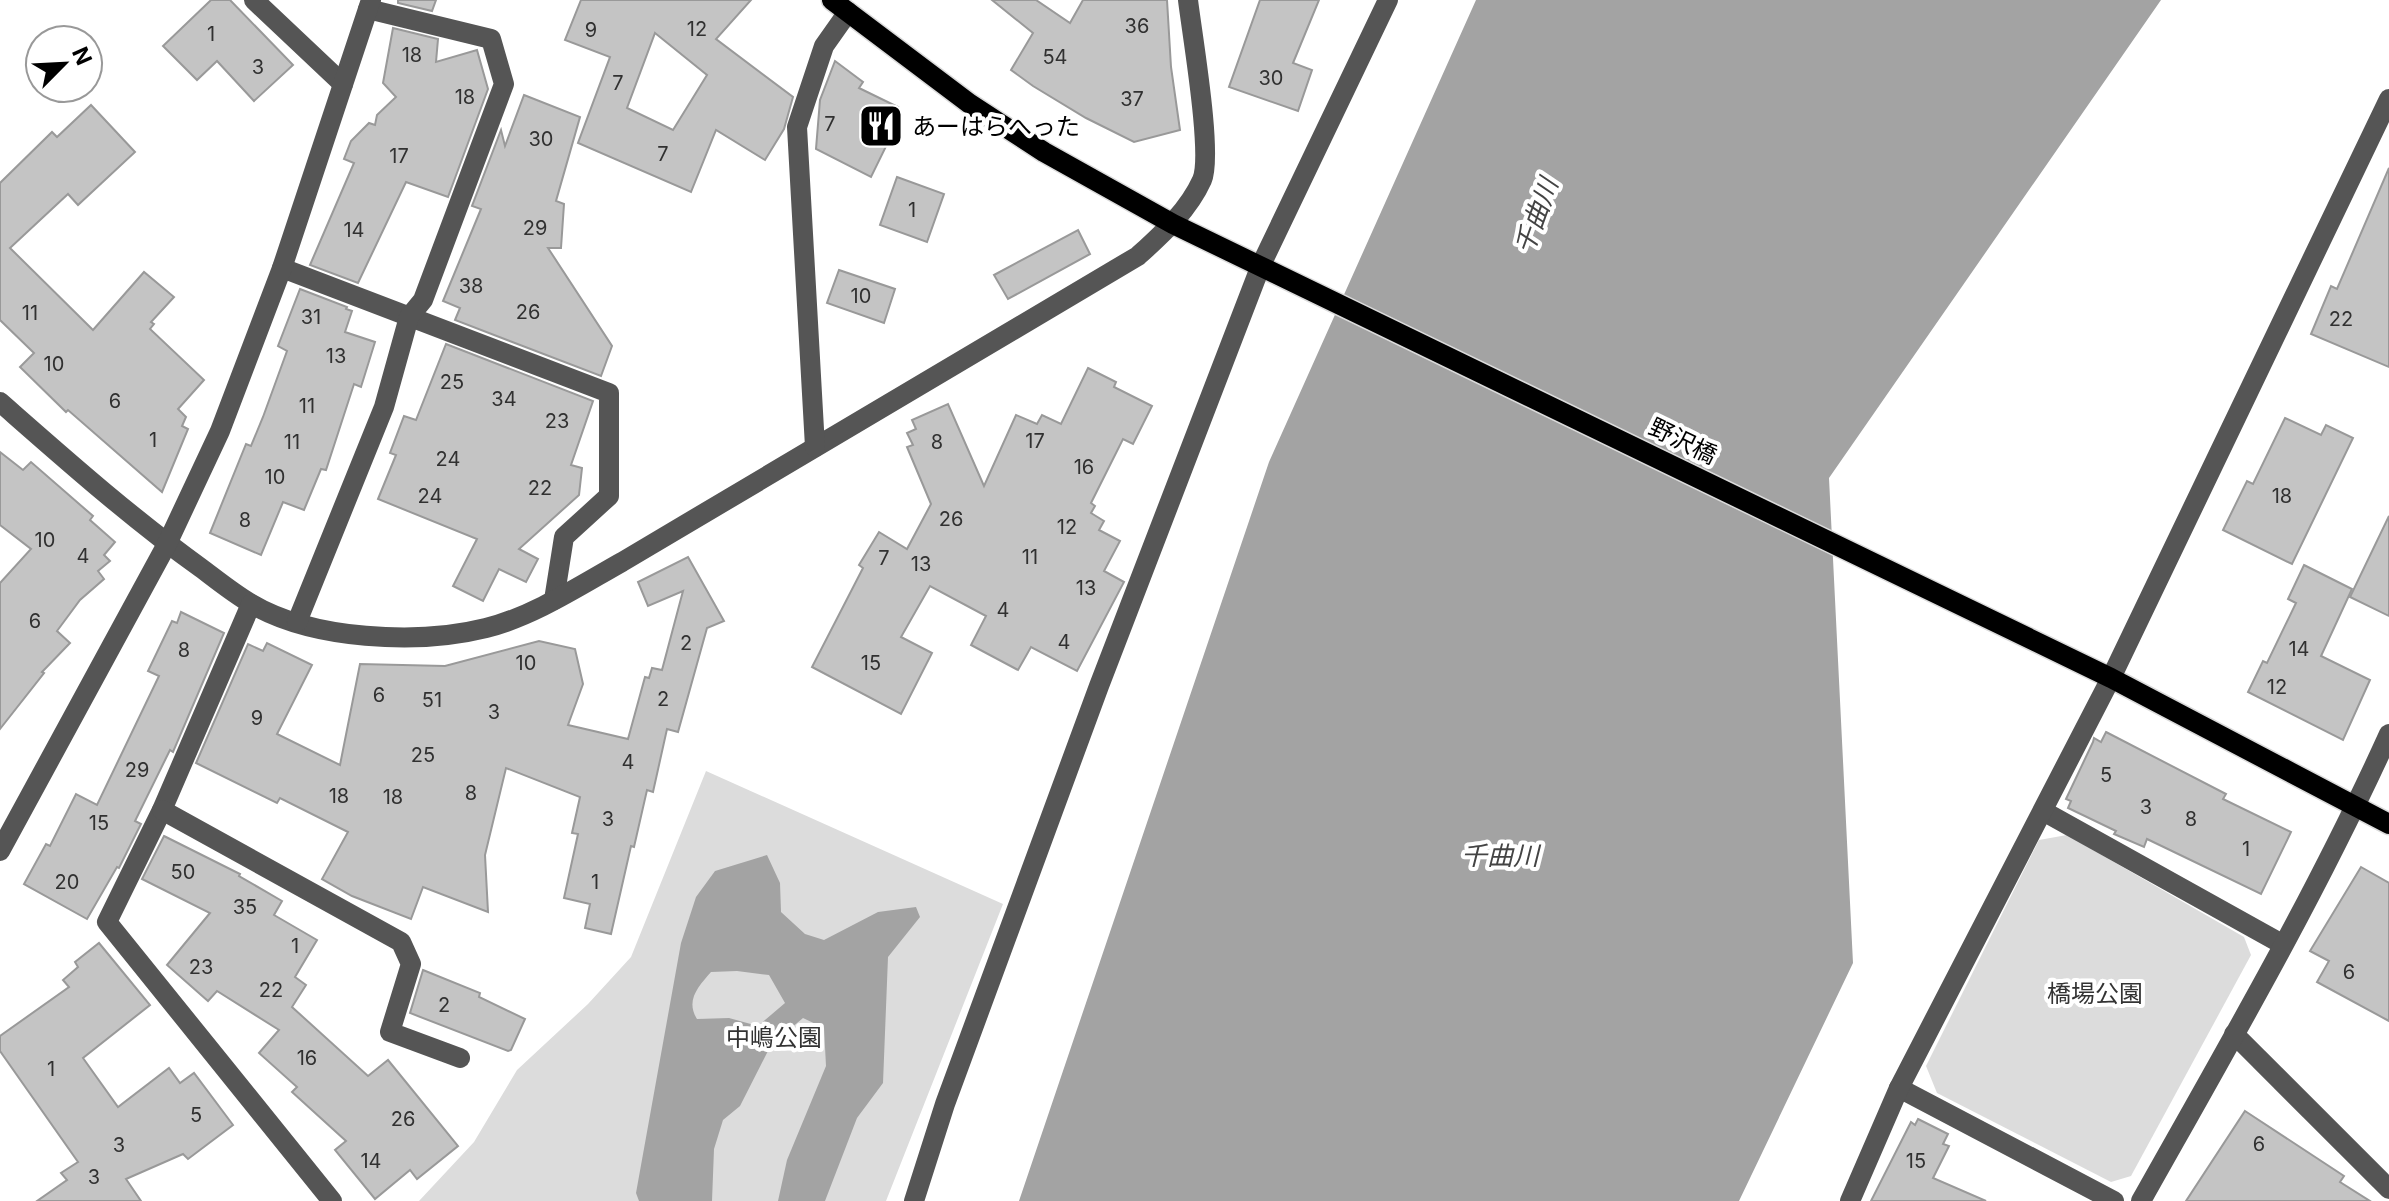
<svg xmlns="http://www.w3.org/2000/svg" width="2389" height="1201" font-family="Inter,'Noto Sans JP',sans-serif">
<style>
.green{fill:#dcdcdc}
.water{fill:#a3a3a3;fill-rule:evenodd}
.building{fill:#c4c4c4;stroke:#999;stroke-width:2;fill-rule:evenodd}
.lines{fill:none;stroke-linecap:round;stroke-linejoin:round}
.major-casing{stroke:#dbdbdb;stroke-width:23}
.minor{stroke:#555;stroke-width:20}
.major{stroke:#000;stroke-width:20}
.labels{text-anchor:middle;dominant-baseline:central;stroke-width:8;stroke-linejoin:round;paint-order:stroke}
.number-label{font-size:20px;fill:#313131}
.poi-label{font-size:24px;fill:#000;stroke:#fff;text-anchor:start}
.street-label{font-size:24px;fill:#000;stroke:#fff}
.park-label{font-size:24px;fill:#333;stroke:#fff}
.water-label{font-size:26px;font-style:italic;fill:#444;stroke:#fff}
</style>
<rect width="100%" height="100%" fill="#fff"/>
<g class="green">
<path d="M 706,771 L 1003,904 L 886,1201 L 419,1201 L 474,1142 L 517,1070 L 588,1004 L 631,957 Z"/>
<path d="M 2067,835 L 2244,937 L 2251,955 L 2131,1176 L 2111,1182 L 1937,1093 L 1926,1066 L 2039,840 Z"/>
</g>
<g class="water">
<path d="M 1476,0 L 2161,0 L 1829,478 L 1853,963 L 1739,1201 L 1019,1201 L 1269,462 Z"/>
<path d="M 767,855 L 780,883 L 781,912 L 805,934 L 824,940 L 878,912 L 916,907 L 920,917 L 888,957 L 883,1083 L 857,1118 L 825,1201 L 778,1201 L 787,1160 L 826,1066 L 824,1028 L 803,1018 L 771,1045 L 740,1106 L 723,1120 L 714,1149 L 712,1201 L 639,1201 L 636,1193 L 681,943 L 696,897 L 715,871 ZM 737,971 L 769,975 L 785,1003 L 758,1026 L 729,1018 L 697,1019 C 685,1000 699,986 711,972 Z"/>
</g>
<g class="building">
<path d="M 211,0 L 230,0 L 293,65 L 254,101 L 217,61 L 197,80 L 163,46 Z"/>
<path d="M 398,0 L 436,0 L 432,11 L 398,3 Z"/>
<path d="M 581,0 L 751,0 L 716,39 L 793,97 L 784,129 L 765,160 L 716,130 L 691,192 L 578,143 L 610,57 L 565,40 ZM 655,33 L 707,75 L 673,130 L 627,108 Z"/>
<path d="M 992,0 L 1036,0 L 1070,23 L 1083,0 L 1167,0 L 1171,67 L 1180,130 L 1134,142 L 1086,118 L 1033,86 L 1011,70 L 1033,33 Z"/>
<path d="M 1260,0 L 1319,0 L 1293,63 L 1312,70 L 1298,111 L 1229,87 Z"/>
<path d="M 393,28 L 438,39 L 436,62 L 477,50 L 488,89 L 448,197 L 406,182 L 358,283 L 310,265 L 354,163 L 344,159 L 351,141 L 369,123 L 375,125 L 377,115 L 396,97 L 383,83 Z"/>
<path d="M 835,61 L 863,82 L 859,88 L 898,107 L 890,123 L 896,126 L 871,177 L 816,149 L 820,100 Z"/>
<path d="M 524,95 L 580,117 L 556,201 L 564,204 L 561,248 L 548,248 L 612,346 L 601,376 L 455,320 L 460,308 L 443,301 L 481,209 L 472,206 L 501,130 L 505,146 Z"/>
<path d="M 91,105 L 135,152 L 78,205 L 68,194 L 10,248 L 93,330 L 144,272 L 174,297 L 151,322 L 154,324 L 150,329 L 204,380 L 178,409 L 186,417 L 182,426 L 188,429 L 162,492 L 68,410 L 66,412 L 20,367 L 34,353 L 0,320 L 0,183 L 52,132 L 57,137 Z"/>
<path d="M 2389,168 L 2389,367 L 2311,334 L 2331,286 L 2337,289 Z"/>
<path d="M 897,177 L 944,194 L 927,242 L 880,225 Z"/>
<path d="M 1078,230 L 1090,254 L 1008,299 L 994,275 Z"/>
<path d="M 839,270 L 895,289 L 884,323 L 827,303 Z"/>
<path d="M 300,289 L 347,307 L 346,309 L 352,311 L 345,332 L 375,342 L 361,387 L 354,384 L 326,470 L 321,469 L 304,510 L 283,502 L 261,555 L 210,533 L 246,444 L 251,446 L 263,417 L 287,351 L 278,346 Z"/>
<path d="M 446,344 L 593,401 L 571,465 L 582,468 L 579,495 L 519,549 L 538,559 L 526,582 L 499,569 L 483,601 L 453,586 L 477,539 L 378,499 L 396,455 L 390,453 L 404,416 L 416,420 Z"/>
<path d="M 1088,368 L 1116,382 L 1114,387 L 1152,406 L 1133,444 L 1123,439 L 1091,503 L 1095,506 L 1091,513 L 1104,521 L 1099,530 L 1120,541 L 1104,571 L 1124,582 L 1077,671 L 1031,647 L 1018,670 L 971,645 L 986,616 L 930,586 L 901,637 L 932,653 L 901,714 L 812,667 L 863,568 L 859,565 L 879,532 L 907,549 L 931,504 L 907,447 L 913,445 L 907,433 L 916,429 L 912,420 L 948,404 L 984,486 L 1016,415 L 1037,424 L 1042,415 L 1061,424 Z"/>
<path d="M 2285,418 L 2321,435 L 2326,425 L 2353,438 L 2292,564 L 2223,530 L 2247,481 L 2253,484 Z"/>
<path d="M 0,452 L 23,470 L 31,462 L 93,516 L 90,520 L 115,542 L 104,555 L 110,561 L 98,571 L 104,579 L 80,600 L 57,631 L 70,643 L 42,672 L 44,673 L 0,729 L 0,583 L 31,549 L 0,525 Z"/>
<path d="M 2389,516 L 2389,616 L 2350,597 Z"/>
<path d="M 688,557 L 724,621 L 707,628 L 678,732 L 667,729 L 653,792 L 647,790 L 634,847 L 631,846 L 611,934 L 585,928 L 590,904 L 564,898 L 578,834 L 572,833 L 580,797 L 506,768 L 485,855 L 488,912 L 423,887 L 411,919 L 352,896 L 322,879 L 348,832 L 280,798 L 277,803 L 196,763 L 248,644 L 263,651 L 267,643 L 312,665 L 277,734 L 340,765 L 360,664 L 445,666 L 539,641 L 575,649 L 583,684 L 568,725 L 628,739 L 645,677 L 649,678 L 652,668 L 662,670 L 683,591 L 648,606 L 638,582 Z"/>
<path d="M 2304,565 L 2352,589 L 2321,656 L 2370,680 L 2343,740 L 2248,692 L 2263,661 L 2267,663 L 2296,603 L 2288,599 Z"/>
<path d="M 181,612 L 224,633 L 173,752 L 170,750 L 135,821 L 141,824 L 119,868 L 117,867 L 87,919 L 24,884 L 46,844 L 50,846 L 76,794 L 97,805 L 159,676 L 148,671 L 172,621 L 177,623 Z"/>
<path d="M 2106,732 L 2226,794 L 2223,799 L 2291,832 L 2261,894 L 2147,839 L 2144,847 L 2114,834 L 2116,831 L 2068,808 L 2071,801 L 2066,799 L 2093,742 L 2094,738 L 2101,742 Z"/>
<path d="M 164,836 L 240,874 L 239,876 L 282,901 L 274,915 L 317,940 L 295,977 L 306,985 L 292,1007 L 368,1076 L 388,1060 L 458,1146 L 417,1179 L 410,1170 L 375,1199 L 335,1150 L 346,1141 L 292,1092 L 297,1087 L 259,1053 L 279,1030 L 217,991 L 208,1001 L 167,965 L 210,913 L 142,879 Z"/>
<path d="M 2361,867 L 2389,883 L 2389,1021 L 2317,982 L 2329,961 L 2310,951 Z"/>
<path d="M 99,943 L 150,1005 L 83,1058 L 118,1107 L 169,1068 L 180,1083 L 194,1073 L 233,1125 L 188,1159 L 183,1154 L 126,1179 L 141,1201 L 37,1201 L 67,1180 L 61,1173 L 78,1162 L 0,1051 L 0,1036 L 69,987 L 63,980 L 78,967 L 75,962 Z"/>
<path d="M 423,970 L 480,993 L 479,997 L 525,1019 L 511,1050 L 508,1051 L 410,1013 Z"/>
<path d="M 2245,1111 L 2344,1176 L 2340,1182 L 2370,1201 L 2186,1201 Z"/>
<path d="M 1918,1119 L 1948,1134 L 1943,1144 L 1949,1146 L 1933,1178 L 1986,1201 L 1871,1201 L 1911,1122 L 1915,1125 Z"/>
</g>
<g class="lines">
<g class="major-casing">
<path id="major" d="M 832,0 L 970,104 L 1044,152 L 1173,224 L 2111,678 L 2389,824"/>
</g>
<g class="minor">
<path d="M 254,0 L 343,84"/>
<path d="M 282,268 L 609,393 L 609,496 L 564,537 L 554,600"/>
<path d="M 0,402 C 65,459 130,517 201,568 C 217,580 233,593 250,603 C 312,640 418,645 486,628 C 532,617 581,585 622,562 L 1138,256 C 1162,234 1188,211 1202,180 C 1213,155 1192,34 1188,0"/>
<path d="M 815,447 L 797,127 L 824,46 L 848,12"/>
<path d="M 251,604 L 162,810 L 107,922 L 332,1201"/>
<path d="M 297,622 L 384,407 L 409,317 L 423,300 L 504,84 L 491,39 L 368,9"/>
<path d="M 162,810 L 401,942 L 411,964 L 390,1032 L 460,1058"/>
<path d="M 2043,811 L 2282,944"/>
<path d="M 0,851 L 167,544 L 220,431 L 282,268 L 371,0"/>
<path d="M 2234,1034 L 2389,1189"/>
<path d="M 1899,1088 L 2114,1201"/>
<path d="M 914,1201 L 945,1104 L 1099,686 L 1261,265 L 1388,0"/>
<path d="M 1850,1201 L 1899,1088 L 2111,678 L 2389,99"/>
<path d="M 2141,1201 C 2227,1048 2316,895 2389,734"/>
</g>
<use href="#major" class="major"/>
</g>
<defs>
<g id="restaurant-square" transform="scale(2.3)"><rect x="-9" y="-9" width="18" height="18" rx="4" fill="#000" stroke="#fff"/><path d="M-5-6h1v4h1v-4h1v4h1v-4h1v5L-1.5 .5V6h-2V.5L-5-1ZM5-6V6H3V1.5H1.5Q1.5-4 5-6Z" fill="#fff"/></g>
</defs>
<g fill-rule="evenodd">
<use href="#restaurant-square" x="881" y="126"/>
</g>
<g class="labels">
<g class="number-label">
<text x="1137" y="26">36</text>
<text x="697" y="29">12</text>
<text x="591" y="30">9</text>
<text x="211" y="34">1</text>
<text x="412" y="55">18</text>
<text x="1055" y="57">54</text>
<text x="258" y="67">3</text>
<text x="1271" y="78">30</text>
<text x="618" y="83">7</text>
<text x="465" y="97">18</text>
<text x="1132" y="99">37</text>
<text x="830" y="124">7</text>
<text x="541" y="139">30</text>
<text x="663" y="154">7</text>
<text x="399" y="156">17</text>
<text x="912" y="210">1</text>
<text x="535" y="228">29</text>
<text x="354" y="230">14</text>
<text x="471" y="286">38</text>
<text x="861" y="296">10</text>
<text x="528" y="312">26</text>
<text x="30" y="313">11</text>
<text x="311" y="317">31</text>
<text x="2341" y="319">22</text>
<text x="336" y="356">13</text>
<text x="54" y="364">10</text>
<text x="452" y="382">25</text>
<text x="504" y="399">34</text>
<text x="115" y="401">6</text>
<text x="307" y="406">11</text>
<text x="557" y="421">23</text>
<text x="153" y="440">1</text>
<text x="1035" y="441">17</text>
<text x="292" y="442">11</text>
<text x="937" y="442">8</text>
<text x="448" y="459">24</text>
<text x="1084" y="467">16</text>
<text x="275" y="477">10</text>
<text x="540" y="488">22</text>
<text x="430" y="496">24</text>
<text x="2282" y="496">18</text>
<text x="951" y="519">26</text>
<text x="245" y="520">8</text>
<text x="1067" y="527">12</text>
<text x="45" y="540">10</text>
<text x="83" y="556">4</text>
<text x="1030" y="557">11</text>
<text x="884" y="558">7</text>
<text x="921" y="564">13</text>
<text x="1086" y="588">13</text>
<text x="1003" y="610">4</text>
<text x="35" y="621">6</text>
<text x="1064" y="642">4</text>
<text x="686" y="643">2</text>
<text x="2299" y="649">14</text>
<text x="184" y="650">8</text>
<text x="526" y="663">10</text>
<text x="871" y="663">15</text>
<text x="2277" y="687">12</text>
<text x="379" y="695">6</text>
<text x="663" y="699">2</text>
<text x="432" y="700">51</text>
<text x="494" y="712">3</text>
<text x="257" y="718">9</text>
<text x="423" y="755">25</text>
<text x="628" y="762">4</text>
<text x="137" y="770">29</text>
<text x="2106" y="775">5</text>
<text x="471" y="793">8</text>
<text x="339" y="796">18</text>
<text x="393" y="797">18</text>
<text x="2146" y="807">3</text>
<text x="608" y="819">3</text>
<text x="2191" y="819">8</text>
<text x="99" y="823">15</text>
<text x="2246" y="849">1</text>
<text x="183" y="872">50</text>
<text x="67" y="882">20</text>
<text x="595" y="882">1</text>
<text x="245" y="907">35</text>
<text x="295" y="946">1</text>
<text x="201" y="967">23</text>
<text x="2349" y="972">6</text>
<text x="271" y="990">22</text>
<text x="444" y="1005">2</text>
<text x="307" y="1058">16</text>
<text x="51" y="1069">1</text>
<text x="196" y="1115">5</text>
<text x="403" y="1119">26</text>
<text x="2259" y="1144">6</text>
<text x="119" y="1145">3</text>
<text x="371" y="1161">14</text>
<text x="1916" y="1161">15</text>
<text x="94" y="1177">3</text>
</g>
<g class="poi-label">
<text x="912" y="126">あーはらへった</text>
</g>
<g class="street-label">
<text transform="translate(1683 441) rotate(26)">野沢橋</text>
</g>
<g class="park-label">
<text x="2095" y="993">橋場公園</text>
<text x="774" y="1037">中嶋公園</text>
</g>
<g class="water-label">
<text transform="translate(1536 216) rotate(-70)">千曲川</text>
<text x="1500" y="855">千曲川</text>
</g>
</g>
<g transform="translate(64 64) rotate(66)"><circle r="38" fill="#ffffff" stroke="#999999" stroke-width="2"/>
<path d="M0-6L14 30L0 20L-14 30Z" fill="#000000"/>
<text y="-12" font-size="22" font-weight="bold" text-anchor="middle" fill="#000000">N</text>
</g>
</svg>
